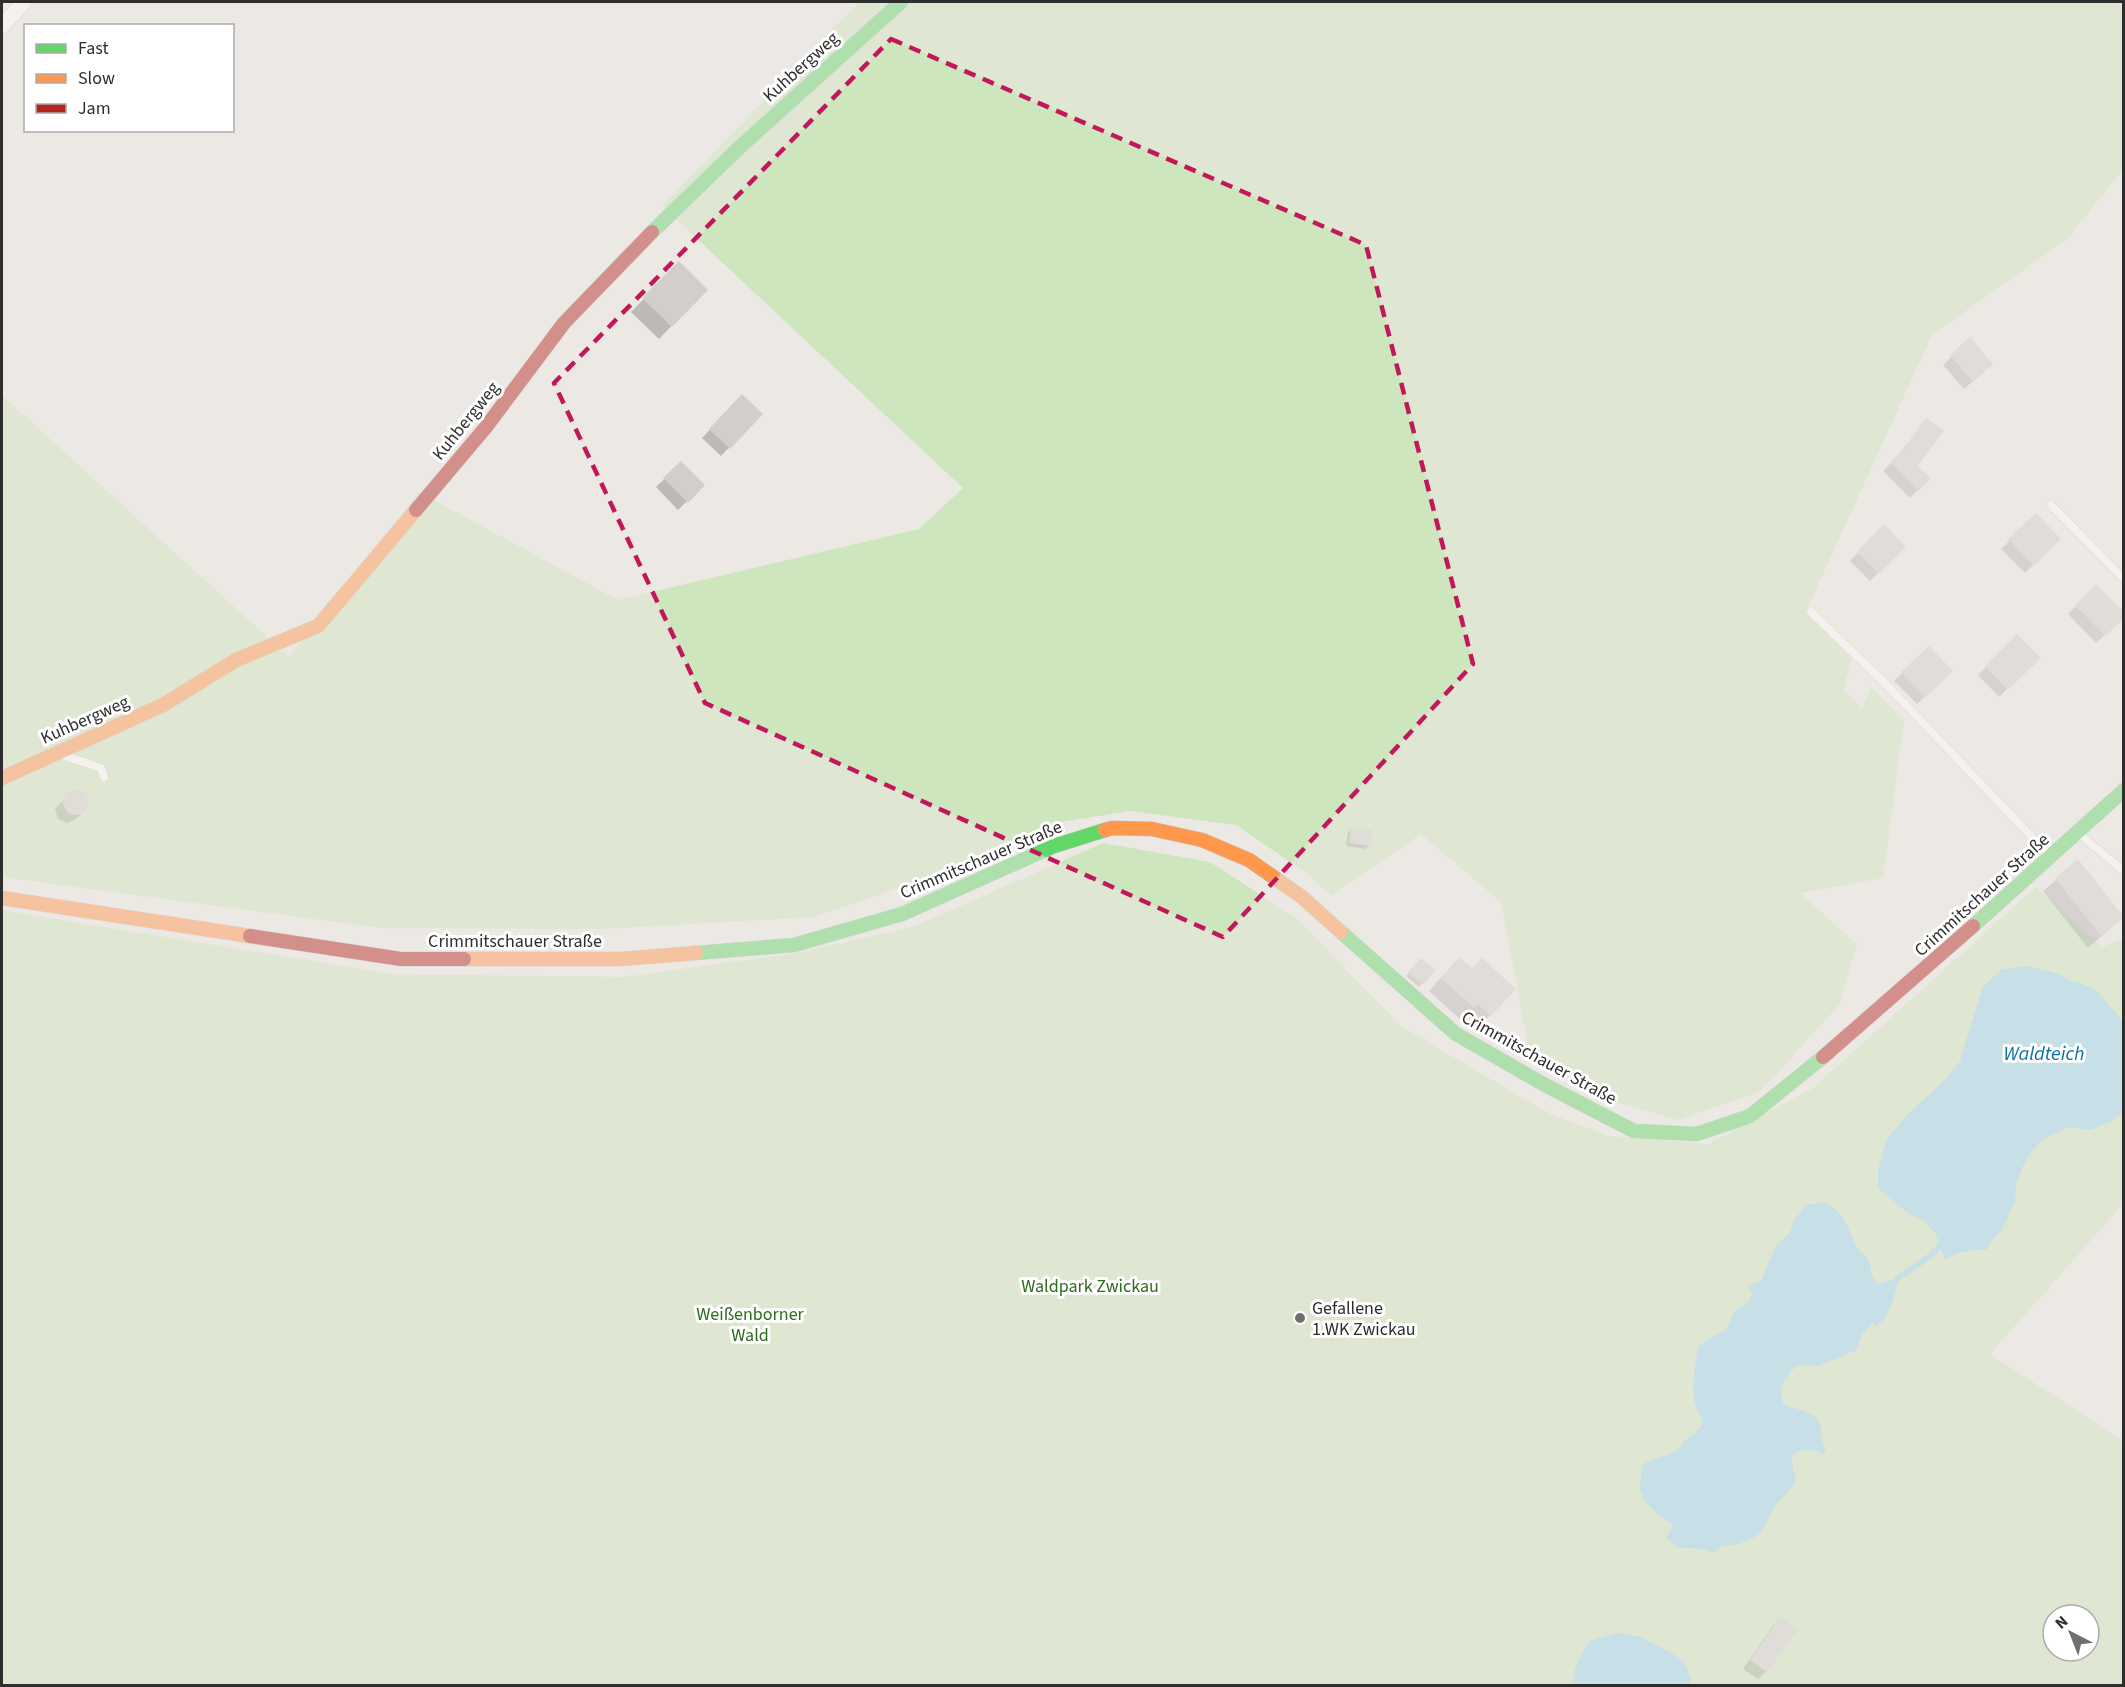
<svg xmlns="http://www.w3.org/2000/svg" width="2125" height="1687" font-family="'Source Sans 3',sans-serif">
<style>
.green{fill:#cee6be;fill-rule:evenodd}
.water{fill:#99d6ec}
.shadow{fill:#0003}
.lines{fill:none;stroke-linecap:round;stroke-linejoin:round}
.stream{stroke:#99d6ec;stroke-width:6}
.building{fill:#d1cecb}
.lane-casing{stroke:#c5c4c5;stroke-width:9}
.street-casing{stroke:#c5c4c5;stroke-width:16}
.fast-casing{stroke:#c5c4c5;stroke-width:15}
.slow-casing{stroke:#c5c4c5;stroke-width:15}
.jam-casing{stroke:#c5c4c5;stroke-width:15}
.lane{stroke:#fcfcfb;stroke-width:8}
.street{stroke:#fcfcfb;stroke-width:15}
.fast{stroke:#63d668;stroke-width:14}
.slow{stroke:#ff974d;stroke-width:14}
.jam{stroke:#b3261e;stroke-width:14}
.marked{fill:none;stroke:#c2185b;stroke-width:4.5;stroke-dasharray:12 8;stroke-linejoin:round}
.poi-dot{fill:#706f6e;stroke:#fff;stroke-width:2}
.labels{text-anchor:middle;dominant-baseline:central;stroke-width:6;stroke-linejoin:round;paint-order:stroke}
.street-label{font-size:18px;fill:#2e2e2e;stroke:#fff}
.park-label{font-size:18px;fill:#2c6e1b;stroke:#fff}
.poi-label{font-size:18px;fill:#2e2e2e;stroke:#fff;text-anchor:start}
.water-label{font-size:20px;font-style:italic;fill:#0d6fa3;stroke:#fff}
</style>
<rect width="100%" height="100%" fill="#ece8e4"/>
<g class="green">
<path d="M 859,2 L 2123,2 L 2123,170 L 2067,239 L 1932,335 L 1806,611 L 1852,659 L 1843,690 L 1862,709 L 1871,687 L 1904,721 L 1883,878 L 1800,893 L 1857,944 L 1840,1004 L 1761,1091 L 1678,1120 L 1593,1095 L 1530,1056 L 1501,902 L 1421,834 L 1331,896 L 1306,873 L 1236,825 L 1130,811 L 1061,822 L 930,877 L 814,917 L 603,929 L 381,928 L 2,877 L 2,395 L 289,657 L 419,492 L 618,600 L 919,529 L 963,488 L 662,206 Z"/>
<path d="M 1103,843 L 1210,862 L 1296,918 L 1401,1026 L 1548,1113 L 1609,1136 L 1708,1144 L 1813,1088 L 2036,887 L 2102,947 L 2123,939 L 2123,1204 L 1990,1354 L 2123,1441 L 2123,1685 L 2,1685 L 2,910 L 390,974 L 624,977 L 797,953 L 913,927 ZM 2053,1615 L 2089,1615 L 2089,1651 L 2053,1651 Z"/>
</g>
<g class="water">
<path d="M 2029,966 L 2059,974 L 2069,980 L 2081,983 L 2097,991 L 2123,1021 L 2123,1112 L 2112,1121 L 2091,1130 L 2069,1127 L 2043,1139 L 2031,1152 L 2022,1168 L 2016,1185 L 2015,1202 L 2001,1232 L 1995,1237 L 1986,1250 C 1970,1250 1958,1251 1945,1260 L 1935,1233 L 1923,1220 L 1910,1215 L 1878,1188 L 1878,1170 L 1887,1139 L 1907,1115 L 1948,1077 L 1960,1061 L 1983,986 L 2002,969 Z"/>
<path d="M 1824,1202 C 1848,1213 1847,1232 1860,1251 C 1862,1253 1865,1255 1867,1258 C 1873,1268 1868,1273 1878,1284 L 1898,1278 L 1899,1281 C 1894,1296 1890,1318 1876,1326 L 1872,1323 L 1861,1336 L 1857,1350 L 1817,1366 L 1798,1365 L 1788,1374 L 1789,1378 L 1785,1379 L 1781,1390 L 1783,1403 C 1796,1411 1816,1410 1820,1425 C 1822,1434 1821,1442 1826,1450 L 1824,1454 L 1813,1450 L 1797,1451 L 1791,1457 L 1796,1482 L 1773,1509 L 1763,1529 L 1753,1538 L 1739,1544 L 1721,1547 L 1714,1552 L 1709,1552 L 1705,1549 L 1676,1548 L 1675,1544 L 1666,1538 L 1673,1525 C 1661,1516 1643,1505 1640,1489 C 1639,1482 1642,1472 1643,1464 L 1677,1451 L 1683,1442 L 1694,1434 L 1702,1425 C 1702,1413 1698,1413 1695,1403 C 1691,1387 1695,1360 1699,1345 L 1727,1329 L 1734,1312 L 1749,1301 L 1752,1293 L 1748,1286 L 1761,1281 L 1776,1245 L 1790,1233 L 1793,1222 L 1806,1205 Z"/>
<path d="M 1618,1633 L 1638,1636 L 1672,1653 L 1685,1663 L 1691,1679 L 1689,1685 L 1572,1685 L 1575,1668 L 1589,1641 Z"/>
</g>
<g class="shadow">
<path d="M 679,263 L 706,290 L 659,339 L 631,312 Z"/>
<path d="M 1970,339 L 1983,372 L 1964,389 L 1943,365 Z"/>
<path d="M 742,396 L 761,414 L 721,456 L 702,438 Z"/>
<path d="M 1926,420 L 1916,466 L 1929,478 L 1910,498 L 1883,471 L 1896,458 Z"/>
<path d="M 681,463 L 703,485 L 678,510 L 656,487 Z"/>
<path d="M 2036,515 L 2059,539 L 2025,573 L 2001,549 Z"/>
<path d="M 1884,526 L 1904,547 L 1870,581 L 1850,561 Z"/>
<path d="M 2096,586 L 2124,617 L 2096,643 L 2068,614 Z"/>
<path d="M 2017,636 L 2038,658 L 1999,697 L 1978,675 Z"/>
<path d="M 1929,648 L 1951,671 L 1917,704 L 1894,681 Z"/>
<path d="M 77,790 L 86,795 L 88,803 L 85,811 L 76,819 L 67,823 L 58,819 L 55,809 L 69,793 Z"/>
<path d="M 1352,829 L 1369,845 L 1366,849 L 1346,846 L 1348,832 Z"/>
<path d="M 2077,862 L 2122,918 L 2088,948 L 2043,891 Z"/>
<path d="M 1421,960 L 1433,970 L 1419,987 L 1406,976 Z"/>
<path d="M 1447,971 L 1490,1015 L 1478,1027 L 1465,1016 L 1461,1020 L 1429,991 Z"/>
<path d="M 1780,1618 L 1766,1671 L 1758,1679 L 1743,1669 L 1772,1627 Z"/>
</g>
<g class="lines">
<path class="stream" d="M 1898,1278 L 1930,1256 L 1940,1246"/>
</g>
<g class="building">
<path d="M 679,261 L 708,290 L 672,327 L 642,298 Z"/>
<path d="M 1970,337 L 1993,364 L 1973,382 L 1950,355 Z"/>
<path d="M 742,394 L 763,414 L 730,449 L 709,429 Z"/>
<path d="M 1926,418 L 1944,430 L 1918,466 L 1931,478 L 1919,491 L 1890,462 L 1904,449 Z"/>
<path d="M 681,461 L 705,485 L 688,503 L 663,478 Z"/>
<path d="M 2036,513 L 2061,539 L 2034,566 L 2008,539 Z"/>
<path d="M 1884,524 L 1906,547 L 1879,574 L 1857,552 Z"/>
<path d="M 2096,584 L 2124,612 L 2124,619 L 2105,636 L 2075,605 Z"/>
<path d="M 2017,634 L 2041,658 L 2008,690 L 1985,666 Z"/>
<path d="M 1929,646 L 1953,671 L 1926,697 L 1901,672 Z"/>
<circle cx="76" cy="802" r="13"/>
<path d="M 1351,827 L 1373,830 L 1371,846 L 1349,843 Z"/>
<path d="M 2078,859 L 2124,917 L 2101,936 L 2055,878 Z"/>
<path d="M 1459,957 L 1472,968 L 1482,958 L 1516,989 L 1491,1016 L 1478,1004 L 1474,1008 L 1441,978 Z"/>
<path d="M 1421,958 L 1436,970 L 1423,985 L 1408,972 Z"/>
<path d="M 1780,1617 L 1798,1629 L 1767,1672 L 1750,1660 Z"/>
</g>
<g class="lines">
<g class="lane-casing">
<g id="lane">
<path d="M 2051,505 L 2124,579"/>
<path d="M 1811,612 L 1886,684 L 2048,854"/>
<path d="M 62,755 L 101,768 L 104,777"/>
<path d="M 2079,834 L 2124,871"/>
</g>
</g>
<g class="street-casing">
<path id="street" d="M 2,26 L 24,2"/>
</g>
<g class="fast-casing">
<g id="fast">
<path d="M 652,232 L 741,146 L 901,2"/>
<path d="M 1973,926 L 2124,790"/>
<path d="M 1341,932 L 1456,1034 L 1545,1085 L 1634,1131 L 1697,1134 L 1750,1116 L 1823,1057"/>
<path d="M 696,953 L 794,945 L 902,914 L 1054,846 L 1105,830"/>
</g>
</g>
<g class="slow-casing">
<g id="slow">
<path d="M 2,778 L 163,705 L 236,660 L 318,626 L 416,510"/>
<path d="M 1105,830 L 1112,828 L 1152,829 L 1202,840 L 1249,860 L 1302,897 L 1341,932"/>
<path d="M 2,898 L 250,936"/>
<path d="M 464,959 L 620,959 L 696,953"/>
</g>
</g>
<g class="jam-casing">
<g id="jam">
<path d="M 416,510 L 486,427 L 564,323 L 652,232"/>
<path d="M 250,936 L 401,959 L 464,959"/>
<path d="M 1823,1057 L 1973,926"/>
</g>
</g>
<use href="#lane" class="lane"/>
<use href="#street" class="street"/>
<use href="#fast" class="fast"/>
<use href="#slow" class="slow"/>
<use href="#jam" class="jam"/>
</g>
<path d="M0 0H2125V1687H0ZM 891,39 L 1366,245 L 1473,664 L 1223,937 L 705,703 L 554,383 Z" fill="#ece8e4" fill-opacity=".55" fill-rule="evenodd"/>
<path class="marked" d="M 891,39 L 1366,245 L 1473,664 L 1223,937 L 705,703 L 554,383 Z"/>
<circle class="poi-dot" cx="1300" cy="1318" r="6"/>
<g class="labels">
<g class="street-label">
<text transform="translate(801 67) rotate(-42)">Kuhbergweg</text>
<text transform="translate(466 421) rotate(-51)">Kuhbergweg</text>
<text transform="translate(85 720) rotate(-24)">Kuhbergweg</text>
<text transform="translate(981 860) rotate(-23)">Crimmitschauer Straße</text>
<text transform="translate(1982 895) rotate(-42)">Crimmitschauer Straße</text>
<text x="515" y="941">Crimmitschauer Straße</text>
<text transform="translate(1539 1058) rotate(29)">Crimmitschauer Straße</text>
</g>
<g class="park-label">
<text x="1090" y="1286">Waldpark Zwickau</text>
<text x="750" y="1314">Weißenborner<tspan x="750" dy="21">Wald</tspan></text>
</g>
<g class="poi-label">
<text x="1312" y="1308">Gefallene<tspan x="1312" dy="21">1.WK Zwickau</tspan></text>
</g>
<g class="water-label">
<text x="2044" y="1054">Waldteich</text>
</g>
</g>
<rect width="2125" height="1687" fill="none" stroke="#2e2e2e" stroke-width="6"/>
<rect x="24" y="24" width="210" height="108" fill="#ffffff" stroke="#ababab" stroke-width="1.5"/>
<rect x="36" y="44" width="30" height="9" fill="#63d668" stroke="#ababab" stroke-width="1.5"/>
<text x="78" y="54" font-size="18" fill="#2e2e2e">Fast</text>
<rect x="36" y="74" width="30" height="9" fill="#ff974d" stroke="#ababab" stroke-width="1.5"/>
<text x="78" y="84" font-size="18" fill="#2e2e2e">Slow</text>
<rect x="36" y="104" width="30" height="9" fill="#b3261e" stroke="#ababab" stroke-width="1.5"/>
<text x="78" y="114" font-size="18" fill="#2e2e2e">Jam</text>
<g transform="translate(2071 1633) rotate(318)"><circle r="28" fill="#ffffff" stroke="#ababab" stroke-width="1.5"/>
<path d="M0-4.5L10 22L0 15L-10 22Z" fill="#706f6e"/>
<text y="-9" font-size="16" font-weight="bold" text-anchor="middle" fill="#2e2e2e">N</text>
</g>
</svg>
